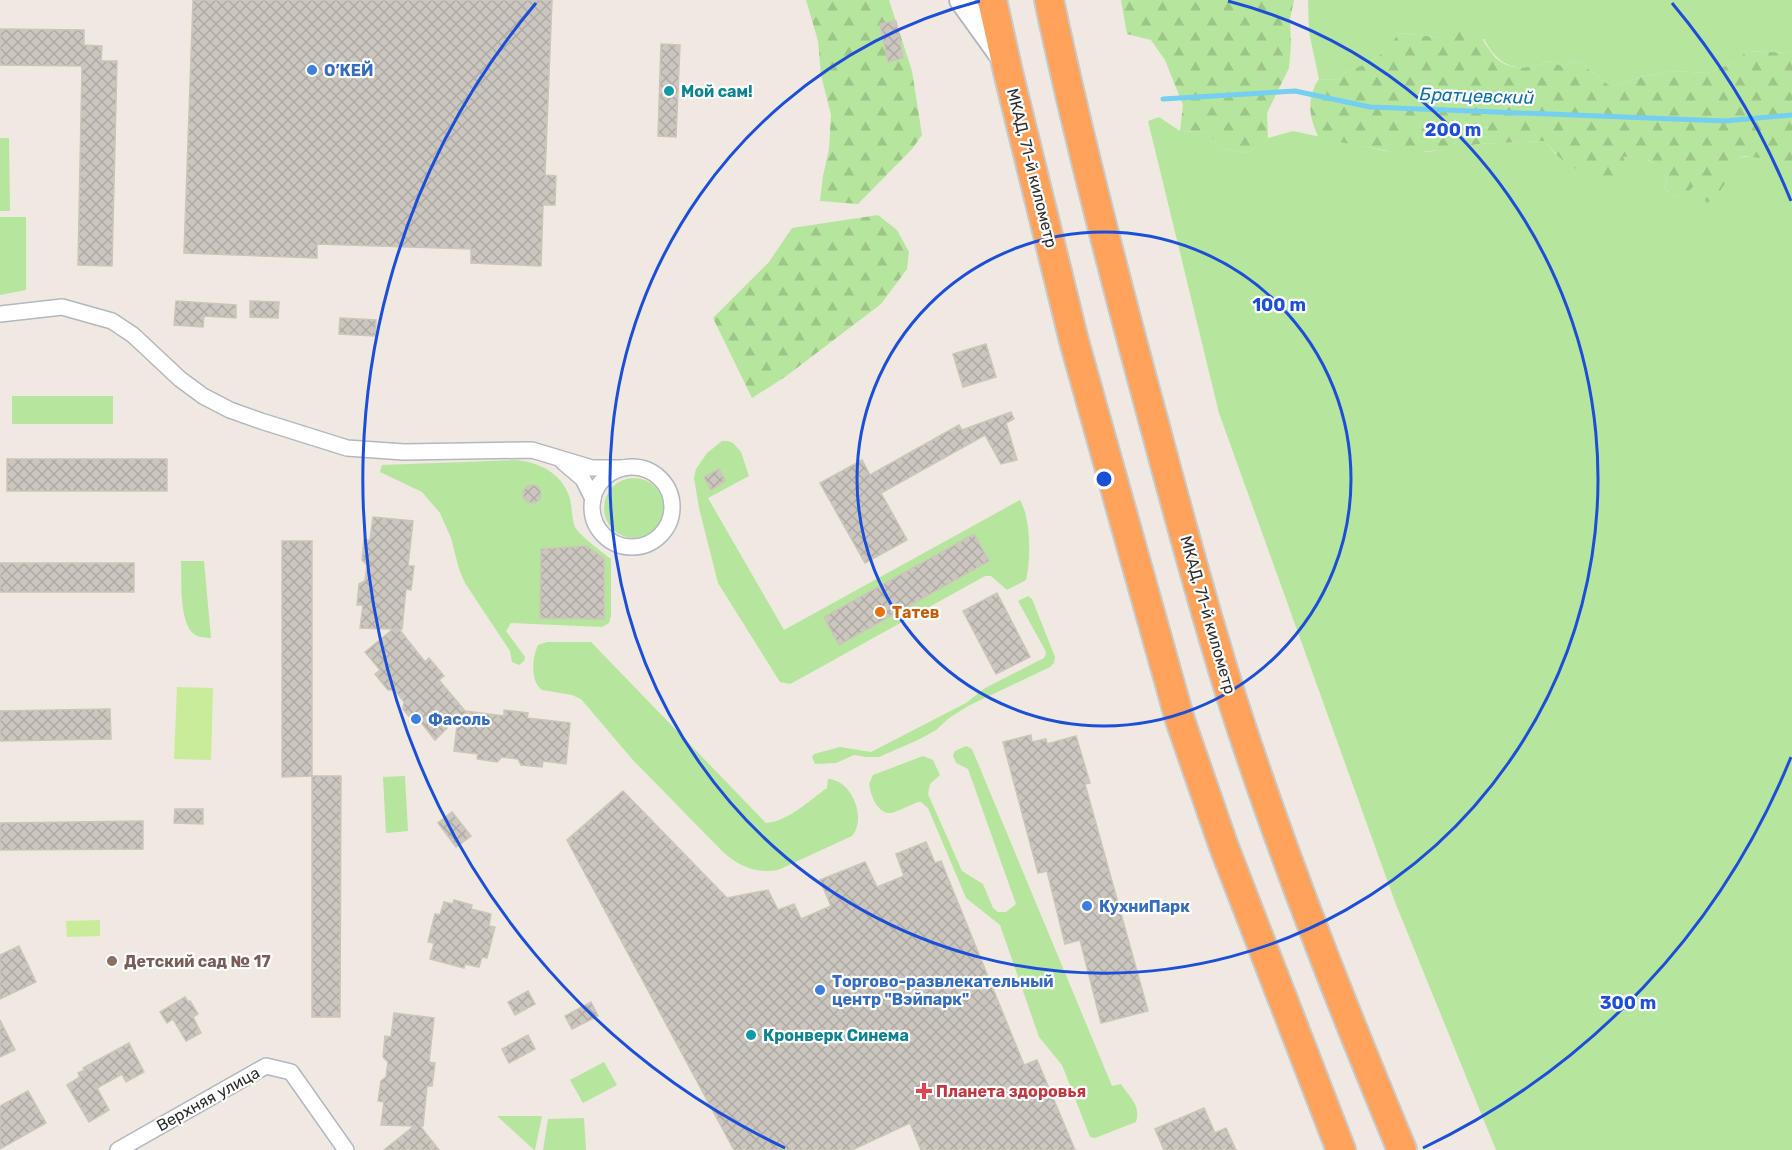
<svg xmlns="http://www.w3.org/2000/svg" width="1792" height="1150" font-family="Rubik,sans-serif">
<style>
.green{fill:#b6e59e;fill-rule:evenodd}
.forest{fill:url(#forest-firs)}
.pitch{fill:#c9ec9a}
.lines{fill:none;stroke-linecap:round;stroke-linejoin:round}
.stream{stroke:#75cff0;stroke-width:5}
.building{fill:url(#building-cross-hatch);stroke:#cbc5ba;stroke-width:1.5}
.street-casing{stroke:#b4b7c1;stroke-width:18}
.secondary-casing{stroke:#b4b7c1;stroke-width:26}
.highway-casing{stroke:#c9c9c9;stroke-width:32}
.street{stroke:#fff;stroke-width:15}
.secondary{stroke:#fff;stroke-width:22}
.highway{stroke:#ffa35c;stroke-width:28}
.ring{fill:none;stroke:#1d4ed8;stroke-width:3}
.shop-dot{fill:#3f7fe0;stroke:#fff;stroke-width:2}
.culture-dot{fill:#0f9aa8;stroke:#fff;stroke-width:2}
.food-dot{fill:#e8710a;stroke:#fff;stroke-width:2}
.education-dot{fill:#8d6e63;stroke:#fff;stroke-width:2}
.health-dot{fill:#e0444e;stroke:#fff;stroke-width:2}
.labels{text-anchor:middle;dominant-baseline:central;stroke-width:4.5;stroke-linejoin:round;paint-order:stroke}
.shop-label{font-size:16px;font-weight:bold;fill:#366cbe;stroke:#fff;text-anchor:start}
.culture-label{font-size:16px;font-weight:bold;fill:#0d838f;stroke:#fff;text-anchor:start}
.street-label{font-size:16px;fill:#2e2e2e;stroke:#fff}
.food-label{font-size:16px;font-weight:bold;fill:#c56008;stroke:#fff;text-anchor:start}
.education-label{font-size:16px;font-weight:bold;fill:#785e54;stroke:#fff;text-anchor:start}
.health-label{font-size:16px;font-weight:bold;fill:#be3a42;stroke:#fff;text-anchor:start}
.water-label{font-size:18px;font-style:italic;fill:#0d6fa3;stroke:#fff}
.centre{fill:#1d4ed8;stroke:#fff;stroke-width:3}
.ring-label{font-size:18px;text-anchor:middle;font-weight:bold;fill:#1d4ed8;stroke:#fff;stroke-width:4.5;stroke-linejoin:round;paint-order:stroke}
</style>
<defs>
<pattern id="forest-firs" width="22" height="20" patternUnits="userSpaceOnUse" patternTransform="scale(1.5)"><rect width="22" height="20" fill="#b6e59e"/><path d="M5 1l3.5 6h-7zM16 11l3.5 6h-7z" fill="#9dc588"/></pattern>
<pattern id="building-cross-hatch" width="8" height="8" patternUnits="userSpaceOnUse" patternTransform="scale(1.5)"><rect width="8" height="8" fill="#cbc7bf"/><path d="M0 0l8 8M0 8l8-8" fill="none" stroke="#afaba4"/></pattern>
</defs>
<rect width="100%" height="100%" fill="#efe9e1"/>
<g class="green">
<path d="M 1308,0 L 1792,0 L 1792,53 L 1747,51 L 1733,63 L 1708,73 L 1672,71 L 1640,77 L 1611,87 L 1578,61 L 1562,66 L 1549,61 C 1519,74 1499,68 1484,39 L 1443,38 L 1400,33 C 1391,43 1380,57 1367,63 C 1353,71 1350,65 1338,80 L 1319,79 L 1309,32 Z"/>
<path d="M 1159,117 L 1180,131 L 1206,132 L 1223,149 L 1248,153 L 1268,138 L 1293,131 L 1385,151 L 1426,152 L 1478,144 L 1545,141 L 1555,154 L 1642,157 L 1658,166 L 1667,178 L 1664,188 L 1676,197 C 1699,186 1718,160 1745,157 C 1758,155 1778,160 1792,162 L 1792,1150 L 1496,1150 L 1395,902 L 1219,413 L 1148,121 Z"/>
<path d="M 0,138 L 9,138 L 10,211 L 0,211 Z"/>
<path d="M 0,217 L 26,217 L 26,290 L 0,295 Z"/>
<rect x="12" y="396" width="101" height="28"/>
<path d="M 722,441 L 728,441 L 733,443 L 741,452 L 749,476 L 708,498 L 784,630 L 1020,500 C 1031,519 1031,559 1026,580 L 1007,590 L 991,576 L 985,576 L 794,682 L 790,684 L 780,682 L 718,583 L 699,508 L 694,478 L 696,469 L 707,453 Z"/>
<path d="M 516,460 C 540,462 563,474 570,499 C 572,508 572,520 575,527 C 580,536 602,552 611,559 L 611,616 L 609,623 L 602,627 L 511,623 L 506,631 L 525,657 L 524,661 L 519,665 L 512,662 L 510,651 L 465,583 L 459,569 L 451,538 L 440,513 L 422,492 L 380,472 L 382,465 ZM 587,546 L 604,559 L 604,619 L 540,618 L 541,550 Z"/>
<circle cx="634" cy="508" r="30"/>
<path d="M 181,561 L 204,561 L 211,638 C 207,638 200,637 197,636 C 178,627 182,579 181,561 Z"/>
<path d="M 1028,596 L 1032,599 L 1055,657 L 1054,663 L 1050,667 L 968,706 L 949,718 L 936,730 L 920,739 L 879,757 L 866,757 L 854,755 L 836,763 L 815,764 L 812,757 L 814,754 L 840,747 L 871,752 L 966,703 L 985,688 L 1044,658 L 1046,654 L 1045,650 L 1018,601 Z"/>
<path d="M 547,642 L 591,642 L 766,823 C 787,822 810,800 827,788 L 828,779 C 852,780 867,818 852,836 L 778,870 C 756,874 738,866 722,851 L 632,759 L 581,699 L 572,695 L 542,690 C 530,681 532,658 538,645 Z"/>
<path d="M 966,746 L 972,749 L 1112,1086 L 1121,1084 C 1130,1098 1141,1105 1136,1122 L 1095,1138 L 1090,1137 L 1062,1065 L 1039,1037 L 1000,925 L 966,898 L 928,808 L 921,802 L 918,802 C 910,805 903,809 895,812 C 879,818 871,797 869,784 L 873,775 L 923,756 L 933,760 L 940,775 L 930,784 L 928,794 L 962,871 L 983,884 L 993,908 L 998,912 L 1006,912 L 1016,904 L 968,769 L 956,763 L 953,755 L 955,751 Z"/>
<path d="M 405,776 L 408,831 L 386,833 L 383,777 Z"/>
<path d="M 604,1062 L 617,1085 L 583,1103 L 570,1080 Z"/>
<path d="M 497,1116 L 542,1116 L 535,1150 L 534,1150 Z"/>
<path d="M 584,1118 L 586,1150 L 543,1150 L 548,1119 Z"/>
</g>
<g class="forest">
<path d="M 806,0 L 889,0 L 912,71 L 922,135 L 912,149 L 858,204 L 820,201 L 823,176 L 829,149 L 831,115 L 821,75 L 818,41 Z"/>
<path d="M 1121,0 L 1294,0 L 1290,19 L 1291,44 L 1289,68 L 1267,113 L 1268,138 L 1248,153 L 1223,149 L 1206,132 L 1180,131 L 1183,105 L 1165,60 L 1151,40 L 1127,34 Z"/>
<path d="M 1475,28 C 1481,36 1485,44 1491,52 C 1504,72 1530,70 1549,61 L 1562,66 L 1578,61 L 1611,87 L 1640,77 L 1672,71 L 1708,73 L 1733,63 L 1747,51 L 1792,53 L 1792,162 L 1745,156 L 1727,163 L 1732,173 L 1716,197 L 1707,203 L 1694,186 L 1689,191 L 1676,197 L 1664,188 L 1667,178 C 1654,160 1645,156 1623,157 L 1629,169 L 1617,179 C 1585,176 1565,168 1545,141 L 1478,144 L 1456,148 L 1404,154 L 1319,138 C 1309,118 1306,98 1319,79 L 1338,80 C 1350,65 1353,71 1367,63 C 1381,57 1390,43 1400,33 L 1443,38 L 1453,30 Z"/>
<path d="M 878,215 L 897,230 L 909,252 L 907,269 L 881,304 L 785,377 L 752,398 L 713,318 L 769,262 L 792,228 Z"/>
</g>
<g class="pitch">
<path d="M 177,687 L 213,688 L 211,760 L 174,759 Z"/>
<path d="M 100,920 L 100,936 L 67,937 L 66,921 Z"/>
</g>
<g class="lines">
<path class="stream" d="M 1163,99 L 1295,91 L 1370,107 L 1725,121 L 1792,115"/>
</g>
<g class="building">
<path d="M 193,0 L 552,0 L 545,175 L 556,176 L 555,205 L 543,205 L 541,266 L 471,263 L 471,249 L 317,244 L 317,258 L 184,253 Z"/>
<path d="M 896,21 L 903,58 L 888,62 L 880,24 Z"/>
<path d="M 0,29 L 84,30 L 84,45 L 102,46 L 101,61 L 117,61 L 112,266 L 78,265 L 82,66 L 0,65 Z"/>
<path d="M 661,44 L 680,45 L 676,137 L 658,136 Z"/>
<path d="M 176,301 L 236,305 L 236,318 L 204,316 L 203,327 L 174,325 Z"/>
<path d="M 250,301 L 279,302 L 278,318 L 250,317 Z"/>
<path d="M 340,318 L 376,320 L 375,336 L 339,334 Z"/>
<path d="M 986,344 L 996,377 L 963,387 L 953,354 Z"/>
<path d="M 1011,412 L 1014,419 L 1006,423 L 1017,460 L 1001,464 L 985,435 L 881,493 L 907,540 L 865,563 L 820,483 L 862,460 L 870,475 L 959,425 L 962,430 Z"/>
<rect x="7" y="459" width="160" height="32"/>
<path d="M 719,469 L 725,481 L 711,490 L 704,477 Z"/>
<circle cx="532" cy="494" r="9"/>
<path d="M 373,517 L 413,521 L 408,566 L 414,566 L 411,590 L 406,589 L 402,629 L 399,629 L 425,662 L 429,658 L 444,676 L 439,680 L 465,711 L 504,716 L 504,710 L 528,713 L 527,718 L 570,723 L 566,764 L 543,761 L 542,767 L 521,765 L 518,759 L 502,757 L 497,762 L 477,759 L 478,754 L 454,751 L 458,717 L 435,740 L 420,721 L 416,725 L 403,709 L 404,702 L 395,690 L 388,690 L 375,674 L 380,670 L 365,652 L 393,629 L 360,628 L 363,605 L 357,605 L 359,584 L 365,581 L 367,565 L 362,560 L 364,540 L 370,540 Z"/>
<path d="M 974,534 L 989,561 L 839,645 L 824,617 Z"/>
<path d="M 282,541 L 312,541 L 312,776 L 282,777 Z"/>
<path d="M 587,546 L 604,559 L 604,619 L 540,618 L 541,549 Z"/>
<rect x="0" y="563" width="134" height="29"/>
<path d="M 997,593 L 1030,657 L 996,674 L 963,611 Z"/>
<path d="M 110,709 L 111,739 L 0,741 L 0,711 Z"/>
<path d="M 1031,735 L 1032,742 L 1046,739 L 1047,744 L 1076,736 L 1090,783 L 1085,784 L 1148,1011 L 1101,1023 L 1080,940 L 1065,944 L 1047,871 L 1038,873 L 1003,742 Z"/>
<path d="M 312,776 L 341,776 L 340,1017 L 312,1017 Z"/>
<path d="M 623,791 L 727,898 L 768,890 L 778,910 L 794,904 L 801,919 L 831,906 L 820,880 L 865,862 L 877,887 L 904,876 L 896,854 L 926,842 L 935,863 L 941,861 L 1024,1065 L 1037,1060 L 1075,1150 L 921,1150 L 910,1123 L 852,1150 L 734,1150 L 567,840 Z"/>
<path d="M 175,809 L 203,809 L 203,824 L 174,823 Z"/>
<path d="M 452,812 L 471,836 L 456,847 L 438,823 Z"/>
<path d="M 143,821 L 143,849 L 0,850 L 0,823 Z"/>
<path d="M 454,900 L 472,905 L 471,909 L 491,914 L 489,926 L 495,927 L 487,958 L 482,957 L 479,967 L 465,964 L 464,968 L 430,959 L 434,943 L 428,942 L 435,914 L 440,915 L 444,902 L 453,904 Z"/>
<path d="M 19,946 L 36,982 L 0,999 L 0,955 Z"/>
<path d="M 528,991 L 535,1004 L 515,1015 L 508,1002 Z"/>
<path d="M 185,997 L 188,1002 L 190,1001 L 198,1014 L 193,1017 L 201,1033 L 186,1041 L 173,1019 L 167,1023 L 160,1012 Z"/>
<path d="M 591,1002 L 598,1016 L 572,1029 L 565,1016 Z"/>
<path d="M 394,1013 L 434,1018 L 429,1062 L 435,1063 L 432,1086 L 427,1086 L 423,1126 L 420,1126 L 439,1150 L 384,1150 L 414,1126 L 381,1125 L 384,1102 L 378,1101 L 381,1081 L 386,1077 L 388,1062 L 383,1057 L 385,1036 L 391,1037 Z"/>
<path d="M 0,1020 L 15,1050 L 0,1057 Z"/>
<path d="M 528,1035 L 535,1049 L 509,1063 L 502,1049 Z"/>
<path d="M 129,1043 L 144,1072 L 126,1082 L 122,1074 L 97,1088 L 109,1110 L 89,1122 L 67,1085 L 80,1077 L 78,1073 L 85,1070 L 83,1068 Z"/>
<path d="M 28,1091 L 46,1123 L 0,1149 L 0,1106 Z"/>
<path d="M 1204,1108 L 1215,1133 L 1226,1128 L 1236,1150 L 1164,1150 L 1155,1129 Z"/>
</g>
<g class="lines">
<g class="street-casing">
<g id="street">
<path d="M 0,314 L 62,307 L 112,321 L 133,335 L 180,379 L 203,396 L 230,410 L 261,421 L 347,448 L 404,452 L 532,450 L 592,468 L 624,468"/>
<path d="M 563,462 L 583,479 L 593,499"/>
<circle cx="632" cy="507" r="40"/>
<path d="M 118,1150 L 266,1066 L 291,1072 L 346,1150"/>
</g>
</g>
<g class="secondary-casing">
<path id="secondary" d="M 961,0 L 1002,57"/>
</g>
<g class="highway-casing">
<g id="highway">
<path d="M 992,0 L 1009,76 L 1074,341 L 1180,720 L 1224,847 L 1341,1150"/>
<path d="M 1049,0 C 1079,142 1116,283 1154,423 C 1179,517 1204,610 1233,702 C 1282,854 1341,1003 1402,1150"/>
</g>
</g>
<use href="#street" class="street"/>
<use href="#secondary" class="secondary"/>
<use href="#highway" class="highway"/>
</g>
<g class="ring">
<circle cx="1104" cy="479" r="247"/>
<path d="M1228 1A494 494 0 1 1 980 1"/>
<path d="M1791 757A741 741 0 0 1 1423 1148M785 1148A741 741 0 0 1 536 3M1672 3A741 741 0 0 1 1791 201"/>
</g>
<g class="shop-dot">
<circle cx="312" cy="70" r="6"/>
<circle cx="416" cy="719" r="6"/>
<circle cx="1087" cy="906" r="6"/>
<circle cx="820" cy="990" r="6"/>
</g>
<g class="culture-dot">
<circle cx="669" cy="91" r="6"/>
<circle cx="751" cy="1035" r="6"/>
</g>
<circle class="food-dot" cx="880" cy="612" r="6"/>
<circle class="education-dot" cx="112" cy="961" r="6"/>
<path class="health-dot" d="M921 1082h6v6h6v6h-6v6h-6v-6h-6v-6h6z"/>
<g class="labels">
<g class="shop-label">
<text x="324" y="70">О’КЕЙ</text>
<text x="428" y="719">Фасоль</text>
<text x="1099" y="906">КухниПарк</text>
<text x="832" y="981">Торгово-развлекательный<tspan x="832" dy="18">центр "Вэйпарк"</tspan></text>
</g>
<g class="culture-label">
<text x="681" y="91">Мой сам!</text>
<text x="763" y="1035">Кронверк Синема</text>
</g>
<g class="street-label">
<text transform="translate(1032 168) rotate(76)">МКАД, 71-й километр</text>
<text transform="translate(1208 615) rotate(74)">МКАД, 71-й километр</text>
<text transform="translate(208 1099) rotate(-29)">Верхняя улица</text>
</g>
<g class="food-label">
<text x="892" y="612">Татев</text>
</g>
<g class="education-label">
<text x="124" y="961">Детский сад № 17</text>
</g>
<g class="health-label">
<text x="936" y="1091">Планета здоровья</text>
</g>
<g class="water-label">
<text transform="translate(1477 96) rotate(2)">Братцевский</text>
</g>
</g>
<circle cx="1104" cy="479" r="9" class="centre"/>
<g class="ring-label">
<text x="1453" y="136">200 m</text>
<text x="1279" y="311">100 m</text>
<text x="1628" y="1009">300 m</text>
</g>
</svg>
